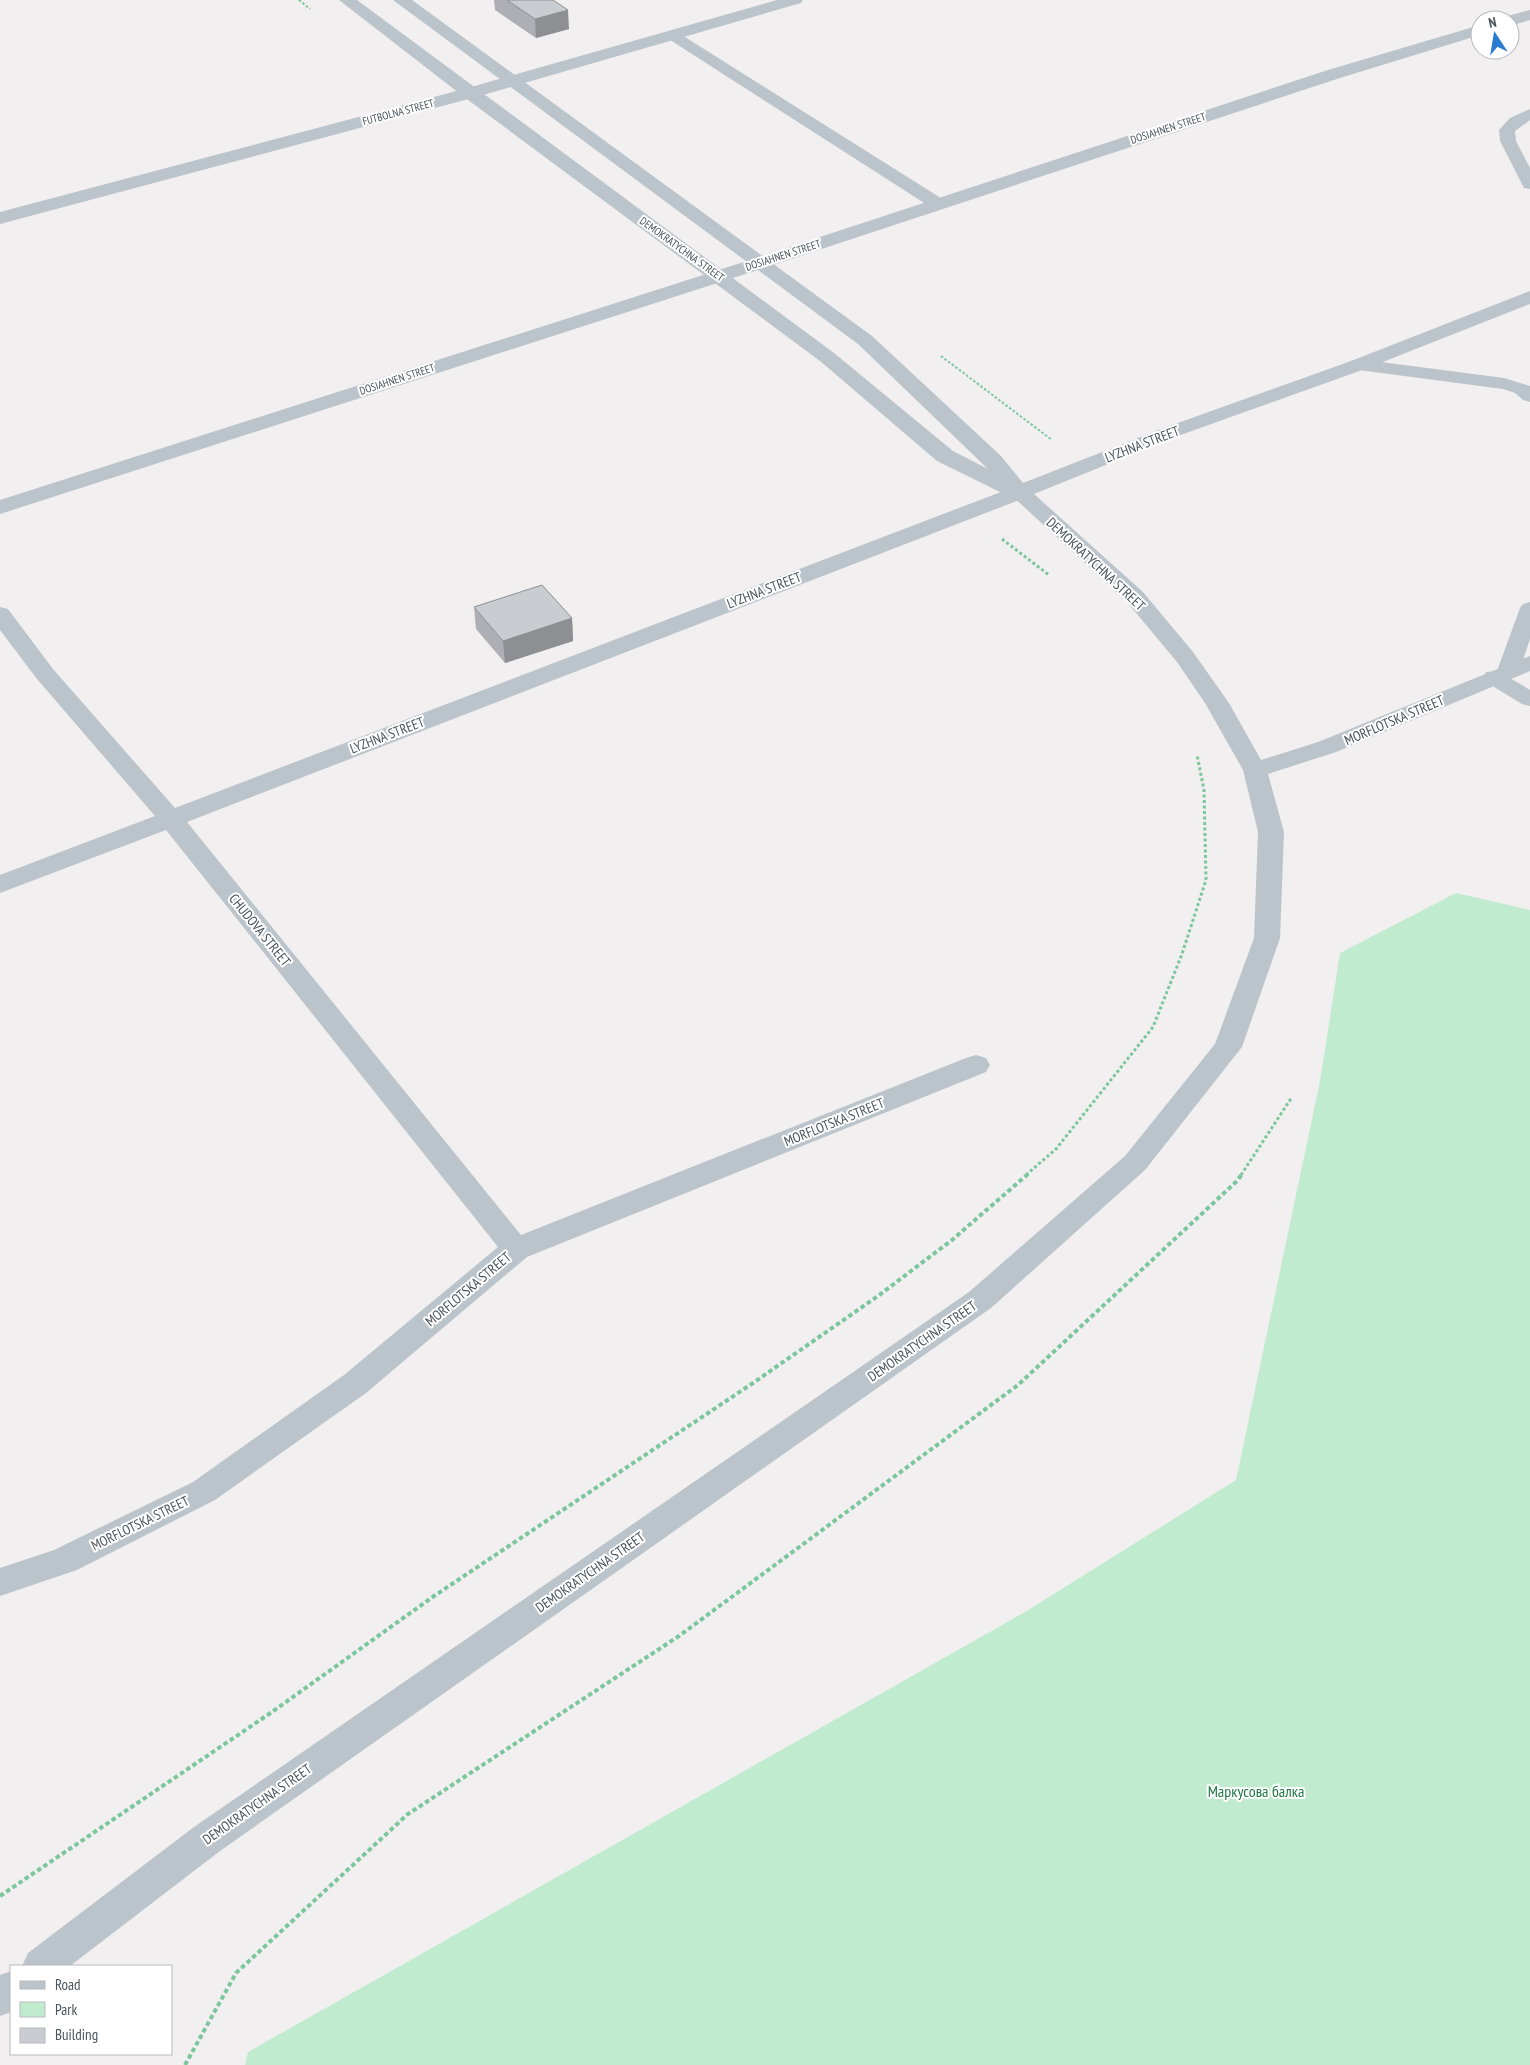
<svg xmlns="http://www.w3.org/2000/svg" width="1530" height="2065" font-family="'PT Sans Narrow',sans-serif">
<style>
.green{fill:#c1ebcf}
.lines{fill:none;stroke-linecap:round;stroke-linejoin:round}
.path-far2{stroke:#7cc69e;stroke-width:2;stroke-dasharray:2.5 2;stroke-linecap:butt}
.path-far1{stroke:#7cc69e;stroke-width:3;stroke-dasharray:3 2.5;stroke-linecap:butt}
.path{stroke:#7cc69e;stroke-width:4;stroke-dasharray:4.5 3;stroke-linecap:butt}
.service{fill:#bcc4cb;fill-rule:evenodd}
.minor{fill:#bcc4cb;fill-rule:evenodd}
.tertiary{fill:#bcc4cb;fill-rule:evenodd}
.wall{fill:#adafb4}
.shaded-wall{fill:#8d8f92}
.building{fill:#c9ccd1;stroke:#8d8f92}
.labels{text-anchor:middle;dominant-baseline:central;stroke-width:4;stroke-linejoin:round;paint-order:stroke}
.far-street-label{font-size:11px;fill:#48535b;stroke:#fff}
.street-label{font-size:14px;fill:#48535b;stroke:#fff}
.near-park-label{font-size:16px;fill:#1f7747;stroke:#fff}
</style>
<rect width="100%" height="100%" fill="#f1efef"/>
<path class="green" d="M 1456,893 L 1530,910 L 1530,2065 L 245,2065 L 248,2052 L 1025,1612 L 1236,1480 L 1320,1081 L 1340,953 Z"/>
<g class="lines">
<g class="path-far2">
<path d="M 299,0 L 310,9"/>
<path d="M 941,356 L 1052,440"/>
</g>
<g class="path-far1">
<path d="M 1002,539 L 1049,575"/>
<path d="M 1026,1175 L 1056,1149 L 1153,1027 L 1182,954 L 1206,880 L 1204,790 L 1197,755"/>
<path d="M 1241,1175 L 1292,1097"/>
</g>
<g class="path">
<path d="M 0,1896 L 272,1712 L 434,1596 L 753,1383 L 878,1296 L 952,1240 L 1028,1174"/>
<path d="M 185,2065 L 236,1973 L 408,1814 L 679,1636 L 1018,1385 L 1237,1181 L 1242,1174"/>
</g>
<g class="service">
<path d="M 672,30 L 677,32 L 944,200 L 946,204 L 944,208 L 932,208 L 667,38 L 664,35 L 667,32 Z"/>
<path d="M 1530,109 L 1530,120 L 1515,131 L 1516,141 L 1530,168 L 1530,189 L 1524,188 L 1522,184 L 1500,141 L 1499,130 L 1510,118 Z"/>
<path d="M 1358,359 L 1504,378 L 1530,386 L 1530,402 L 1523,400 L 1515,393 L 1503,389 L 1351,369 L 1349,365 L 1351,361 Z"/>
<path d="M 1530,602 L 1530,639 L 1519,672 L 1516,677 L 1510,678 L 1530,690 L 1530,706 L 1522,704 L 1486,682 L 1483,677 L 1486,672 L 1497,671 L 1520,608 L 1523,604 Z"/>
</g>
<g class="minor">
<path d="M 777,0 L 803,0 L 801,3 L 476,97 L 0,224 L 0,212 L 464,89 Z"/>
<path d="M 1530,10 L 1530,20 L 1510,26 L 1510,20 L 1502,20 L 1504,17 Z"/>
<path d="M 1480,25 L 1480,35 L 1340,78 L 767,267 L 0,514 L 0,500 L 753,259 L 1328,70 Z"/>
<path d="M 1019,485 L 1027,487 L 1030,492 L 1027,497 L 187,822 L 521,1235 L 966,1058 L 976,1055 L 986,1058 L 990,1065 L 986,1072 L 527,1257 L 366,1393 L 215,1500 L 77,1570 L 0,1596 L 0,1568 L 54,1550 L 193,1482 L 344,1375 L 498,1247 L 166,830 L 0,893 L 0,875 L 155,816 L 37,679 L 0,630 L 0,607 L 8,609 L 53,669 L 175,808 Z"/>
</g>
<g class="tertiary">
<path d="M 339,0 L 357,0 L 834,353 L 953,451 L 988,469 L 858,344 L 393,0 L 412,0 L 872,336 L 1001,456 L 1023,483 L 1161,429 L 1351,361 L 1530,291 L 1530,304 L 1365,369 L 1175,437 L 1034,494 L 1143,592 L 1193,652 L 1229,703 L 1261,760 L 1318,742 L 1530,656 L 1530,671 L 1336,752 L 1268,774 L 1284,832 L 1280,938 L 1242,1047 L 1145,1170 L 991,1308 L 220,1851 L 70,1966 L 22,1966 L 28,1953 L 194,1827 L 969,1292 L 1125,1156 L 1215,1044 L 1254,938 L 1258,832 L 1243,770 L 1205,703 L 1177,662 L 1127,602 L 1009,493 L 1000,492 L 937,461 L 820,361 L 464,97 Z"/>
<path d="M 11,1971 L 11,2012 L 0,2016 L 0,1975 Z"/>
</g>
</g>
<g class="wall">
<path d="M 494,0 L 553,0 L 569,29 L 536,38 L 495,10 Z"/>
<path d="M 474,607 L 572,618 L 573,641 L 505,663 L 476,629 Z"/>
</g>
<g class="shaded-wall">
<path d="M 568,10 L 569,29 L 536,38 L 535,19 Z"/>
<path d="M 572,618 L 573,641 L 505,663 L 503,641 Z"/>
</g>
<g class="building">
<path d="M 507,0 L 553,0 L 568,10 L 535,19 Z"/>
<path d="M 542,585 L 572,618 L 503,641 L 474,607 Z"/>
</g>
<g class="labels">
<g class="far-street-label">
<text transform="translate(398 112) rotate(-15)">FUTBOLNA STREET</text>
<text transform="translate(1168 128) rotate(-18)">DOSIAHNEN STREET</text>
<text transform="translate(682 249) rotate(36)">DEMOKRATYCHNA STREET</text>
<text transform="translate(783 255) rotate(-18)">DOSIAHNEN STREET</text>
<text transform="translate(397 379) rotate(-18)">DOSIAHNEN STREET</text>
</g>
<g class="street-label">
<text transform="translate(1142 444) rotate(-21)">LYZHNA STREET</text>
<text transform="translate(1096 564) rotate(43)">DEMOKRATYCHNA STREET</text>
<text transform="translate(764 590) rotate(-21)">LYZHNA STREET</text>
<text transform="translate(1394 720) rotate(-23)">MORFLOTSKA STREET</text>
<text transform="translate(387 735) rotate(-21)">LYZHNA STREET</text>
<text transform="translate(260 930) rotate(51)">CHUDOVA STREET</text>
<text transform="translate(834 1122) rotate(-22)">MORFLOTSKA STREET</text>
<text transform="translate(468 1289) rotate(-40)">MORFLOTSKA STREET</text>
<text transform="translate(922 1341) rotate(-35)">DEMOKRATYCHNA STREET</text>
<text transform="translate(140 1523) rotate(-26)">MORFLOTSKA STREET</text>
<text transform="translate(590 1572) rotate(-35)">DEMOKRATYCHNA STREET</text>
<text transform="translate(257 1804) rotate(-35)">DEMOKRATYCHNA STREET</text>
</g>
<g class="near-park-label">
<text x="1256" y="1791">Маркусова балка</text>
</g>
</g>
<rect x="10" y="1965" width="162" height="90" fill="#ffffff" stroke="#b6babd"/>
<rect x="20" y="1981" width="25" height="8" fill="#bcc4cb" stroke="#b6babd"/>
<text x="55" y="1990" font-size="15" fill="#48535b">Road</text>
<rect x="20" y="2002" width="25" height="15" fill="#c1ebcf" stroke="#b6babd"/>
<text x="55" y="2015" font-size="15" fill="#48535b">Park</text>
<rect x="20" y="2028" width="25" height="15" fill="#c9ccd1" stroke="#b6babd"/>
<text x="55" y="2040" font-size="15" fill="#48535b">Building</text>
<g transform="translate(1495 35) rotate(348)"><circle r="24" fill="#ffffff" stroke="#b6babd"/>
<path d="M0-4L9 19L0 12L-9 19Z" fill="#287ad2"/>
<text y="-8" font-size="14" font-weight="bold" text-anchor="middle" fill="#48535b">N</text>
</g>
</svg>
